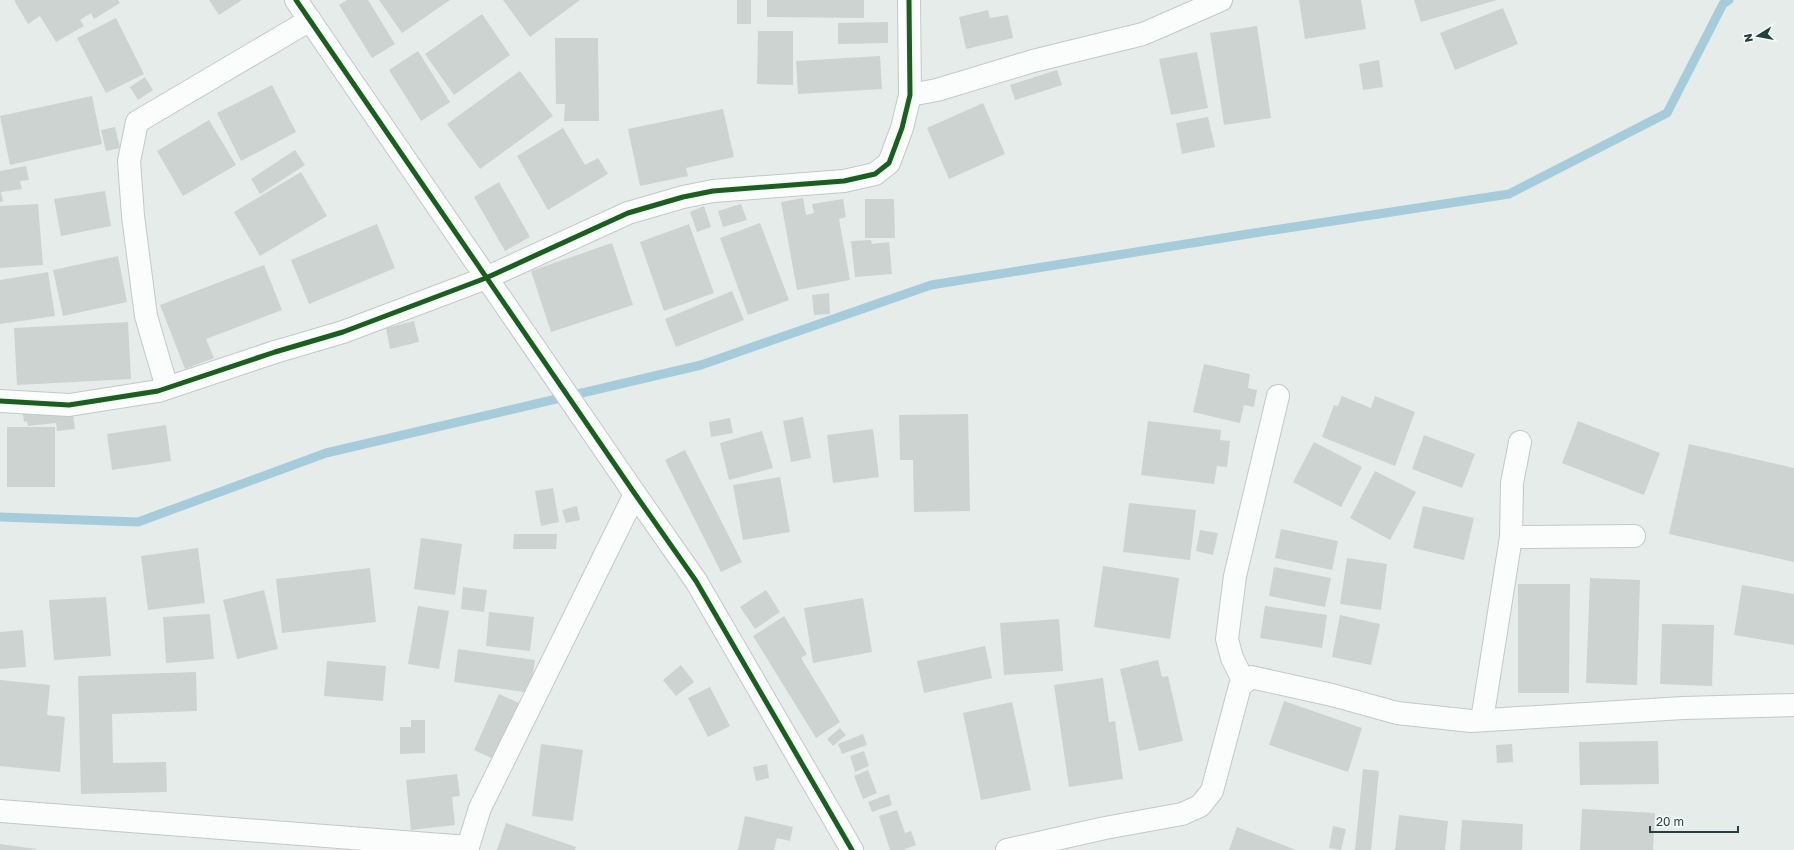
<svg xmlns="http://www.w3.org/2000/svg" width="1794" height="850" font-family="'Golos Text',sans-serif">
<style>
.lines{fill:none;stroke-linecap:round;stroke-linejoin:round}
.stream{stroke:#a6ccdb;stroke-width:9}
.building{fill:#cdd3d1}
.street-casing{stroke:#c3c9c7;stroke-width:24}
.secondary-casing{stroke:#c2c9c7;stroke-width:24}
.street{stroke:#fbfcfc;stroke-width:22}
.secondary{stroke:#fbfcfc;stroke-width:22}
.cycleway-casing{stroke:#f5faf8;stroke-width:8}
.cycleway{stroke:#1b5e20;stroke-width:5}
</style>
<rect width="100%" height="100%" fill="#e6ecea"/>
<g class="lines">
<path class="stream" d="M 0,517 L 138,522 L 326,453 L 701,365 L 931,285 L 1248,234 L 1509,194 L 1667,113 L 1723,4 L 1729,0"/>
</g>
<g class="building">
<path d="M 14,0 L 118,0 L 120,3 L 94,19 L 91,13 L 80,20 L 84,26 L 56,42 L 40,16 L 28,24 Z"/>
<path d="M 209,0 L 242,0 L 219,15 Z"/>
<path d="M 347,0 L 368,0 L 395,44 L 372,58 L 339,5 Z"/>
<path d="M 379,0 L 450,0 L 402,33 Z"/>
<path d="M 503,0 L 580,0 L 530,37 Z"/>
<rect x="737" y="0" width="14" height="24"/>
<path d="M 767,0 L 864,0 L 864,18 L 767,17 Z"/>
<path d="M 1299,0 L 1361,0 L 1366,29 L 1305,39 Z"/>
<path d="M 1414,0 L 1497,0 L 1421,22 Z"/>
<path d="M 1503,8 L 1518,44 L 1455,70 L 1440,33 Z"/>
<path d="M 988,10 L 990,18 L 1008,15 L 1013,38 L 966,49 L 959,17 Z"/>
<path d="M 482,14 L 510,55 L 454,95 L 425,54 Z"/>
<path d="M 116,18 L 144,74 L 106,93 L 77,38 Z"/>
<path d="M 888,22 L 888,43 L 838,44 L 838,23 Z"/>
<path d="M 1257,26 L 1271,118 L 1224,125 L 1210,33 Z"/>
<path d="M 758,31 L 793,31 L 793,85 L 757,84 Z"/>
<path d="M 555,38 L 598,38 L 599,121 L 564,121 L 565,104 L 556,104 Z"/>
<path d="M 418,51 L 450,102 L 421,121 L 389,70 Z"/>
<path d="M 1197,52 L 1208,108 L 1171,115 L 1159,59 Z"/>
<path d="M 880,56 L 882,89 L 798,94 L 796,61 Z"/>
<path d="M 1379,60 L 1383,87 L 1363,90 L 1359,64 Z"/>
<path d="M 1057,70 L 1062,85 L 1015,100 L 1010,85 Z"/>
<path d="M 520,71 L 553,116 L 480,169 L 447,124 Z"/>
<path d="M 145,77 L 153,90 L 138,100 L 130,87 Z"/>
<path d="M 272,85 L 296,132 L 241,161 L 217,113 Z"/>
<path d="M 92,96 L 102,144 L 10,165 L 0,116 Z"/>
<path d="M 983,103 L 1005,154 L 949,179 L 927,128 Z"/>
<path d="M 723,109 L 734,157 L 686,168 L 688,176 L 640,186 L 628,129 Z"/>
<path d="M 1208,117 L 1215,147 L 1182,154 L 1176,123 Z"/>
<path d="M 209,120 L 236,165 L 183,196 L 157,151 Z"/>
<path d="M 115,127 L 120,148 L 106,151 L 101,130 Z"/>
<path d="M 563,128 L 585,165 L 598,158 L 608,174 L 548,210 L 517,156 Z"/>
<path d="M 295,150 L 305,165 L 260,194 L 251,179 Z"/>
<path d="M 26,166 L 29,180 L 20,181 L 22,189 L 1,192 L 3,201 L 0,202 L 0,171 Z"/>
<path d="M 301,172 L 327,216 L 260,256 L 234,212 Z"/>
<path d="M 499,182 L 530,237 L 505,251 L 474,197 Z"/>
<path d="M 105,191 L 111,226 L 61,236 L 54,199 Z"/>
<path d="M 803,198 L 806,215 L 814,213 L 812,204 L 843,199 L 846,217 L 839,219 L 850,280 L 797,290 L 781,202 Z"/>
<path d="M 865,199 L 894,199 L 895,238 L 865,238 Z"/>
<path d="M 38,204 L 43,265 L 0,268 L 0,206 Z"/>
<path d="M 741,204 L 747,220 L 723,227 L 718,211 Z"/>
<path d="M 704,206 L 711,227 L 697,232 L 690,212 Z"/>
<path d="M 760,223 L 789,300 L 748,315 L 720,238 Z"/>
<path d="M 377,224 L 395,268 L 309,304 L 291,260 Z"/>
<path d="M 689,224 L 714,293 L 664,311 L 640,242 Z"/>
<path d="M 871,240 L 872,244 L 889,242 L 892,274 L 855,277 L 851,241 Z"/>
<path d="M 612,243 L 633,305 L 551,332 L 531,271 Z"/>
<path d="M 118,256 L 127,302 L 63,316 L 53,270 Z"/>
<path d="M 264,265 L 282,310 L 206,339 L 214,358 L 185,369 L 160,305 Z"/>
<path d="M 48,272 L 55,316 L 0,324 L 0,280 Z"/>
<path d="M 732,291 L 744,320 L 676,347 L 665,319 Z"/>
<path d="M 829,293 L 830,314 L 814,315 L 812,295 Z"/>
<path d="M 414,321 L 419,342 L 390,349 L 386,328 Z"/>
<path d="M 128,322 L 131,379 L 17,385 L 14,328 Z"/>
<path d="M 1204,364 L 1250,374 L 1248,388 L 1257,390 L 1254,407 L 1244,405 L 1240,423 L 1193,412 Z"/>
<path d="M 1342,396 L 1371,408 L 1375,396 L 1415,412 L 1395,466 L 1322,437 L 1334,405 L 1338,406 Z"/>
<path d="M 72,407 L 75,429 L 57,431 L 56,423 L 28,426 L 27,421 L 24,422 L 23,414 Z"/>
<path d="M 968,414 L 970,511 L 914,512 L 913,460 L 900,460 L 899,415 Z"/>
<path d="M 803,417 L 811,458 L 791,462 L 783,421 Z"/>
<path d="M 730,418 L 733,433 L 711,437 L 709,422 Z"/>
<path d="M 1148,421 L 1221,430 L 1220,440 L 1230,441 L 1227,467 L 1217,466 L 1214,484 L 1141,475 Z"/>
<path d="M 1578,421 L 1660,453 L 1644,495 L 1562,463 Z"/>
<path d="M 166,425 L 171,461 L 112,470 L 107,434 Z"/>
<rect x="7" y="427" width="48" height="60"/>
<path d="M 873,429 L 879,477 L 833,483 L 827,435 Z"/>
<path d="M 762,431 L 773,468 L 729,480 L 720,443 Z"/>
<path d="M 1424,435 L 1475,454 L 1462,488 L 1412,469 Z"/>
<path d="M 1314,442 L 1362,467 L 1341,507 L 1293,482 Z"/>
<path d="M 1689,444 L 1794,468 L 1794,562 L 1669,534 Z"/>
<path d="M 685,450 L 742,562 L 721,572 L 665,460 Z"/>
<path d="M 1375,471 L 1416,492 L 1390,540 L 1350,518 Z"/>
<path d="M 780,477 L 790,532 L 743,540 L 733,485 Z"/>
<path d="M 553,488 L 559,522 L 541,526 L 535,491 Z"/>
<path d="M 1129,503 L 1196,510 L 1190,560 L 1123,552 Z"/>
<path d="M 577,506 L 580,520 L 566,523 L 562,510 Z"/>
<path d="M 1423,506 L 1474,518 L 1464,560 L 1413,548 Z"/>
<path d="M 1281,529 L 1338,541 L 1332,570 L 1275,558 Z"/>
<path d="M 1200,530 L 1218,533 L 1213,555 L 1196,551 Z"/>
<path d="M 514,534 L 557,534 L 556,549 L 513,549 Z"/>
<path d="M 421,538 L 462,544 L 455,595 L 414,589 Z"/>
<path d="M 198,548 L 205,603 L 148,610 L 141,556 Z"/>
<path d="M 1347,558 L 1387,564 L 1381,610 L 1340,604 Z"/>
<path d="M 1103,566 L 1179,578 L 1170,639 L 1094,627 Z"/>
<path d="M 1274,567 L 1331,578 L 1325,607 L 1269,596 Z"/>
<path d="M 370,568 L 376,622 L 282,633 L 276,579 Z"/>
<path d="M 1590,578 L 1640,580 L 1637,685 L 1586,683 Z"/>
<path d="M 1518,584 L 1570,584 L 1569,693 L 1518,693 Z"/>
<path d="M 1742,585 L 1794,594 L 1794,645 L 1734,635 Z"/>
<path d="M 463,587 L 487,590 L 484,612 L 461,609 Z"/>
<path d="M 264,590 L 278,649 L 237,659 L 223,600 Z"/>
<path d="M 766,590 L 780,612 L 755,629 L 740,607 Z"/>
<path d="M 106,597 L 111,656 L 54,660 L 49,600 Z"/>
<path d="M 863,598 L 872,652 L 813,663 L 804,608 Z"/>
<path d="M 418,606 L 449,611 L 439,669 L 408,664 Z"/>
<path d="M 1265,606 L 1327,615 L 1322,648 L 1260,638 Z"/>
<path d="M 489,612 L 534,617 L 530,651 L 486,646 Z"/>
<path d="M 210,614 L 214,659 L 166,663 L 163,617 Z"/>
<path d="M 1340,615 L 1380,624 L 1371,665 L 1332,657 Z"/>
<path d="M 784,616 L 807,654 L 801,658 L 840,722 L 816,738 L 753,636 Z"/>
<path d="M 1059,619 L 1063,671 L 1004,675 L 1000,623 Z"/>
<path d="M 1662,624 L 1714,625 L 1712,686 L 1660,684 Z"/>
<path d="M 23,630 L 26,667 L 0,669 L 0,632 Z"/>
<path d="M 985,646 L 992,678 L 924,693 L 917,661 Z"/>
<path d="M 458,649 L 535,660 L 530,693 L 454,682 Z"/>
<path d="M 1158,660 L 1162,677 L 1168,676 L 1183,741 L 1139,751 L 1120,669 Z"/>
<path d="M 327,661 L 386,666 L 383,701 L 324,696 Z"/>
<path d="M 681,665 L 694,682 L 676,696 L 663,680 Z"/>
<path d="M 196,672 L 197,711 L 112,714 L 113,763 L 166,762 L 167,792 L 81,794 L 78,676 Z"/>
<path d="M 1103,678 L 1109,722 L 1115,721 L 1123,779 L 1069,787 L 1054,685 Z"/>
<path d="M 0,680 L 50,685 L 47,715 L 65,717 L 60,772 L 0,766 Z"/>
<path d="M 710,687 L 730,726 L 708,737 L 688,698 Z"/>
<path d="M 499,694 L 521,704 L 496,760 L 474,750 Z"/>
<path d="M 1284,701 L 1362,728 L 1348,772 L 1269,745 Z"/>
<path d="M 1012,702 L 1031,790 L 981,800 L 963,713 Z"/>
<path d="M 411,720 L 425,720 L 425,753 L 400,754 L 400,727 L 411,727 Z"/>
<path d="M 840,728 L 846,735 L 833,746 L 827,739 Z"/>
<path d="M 863,734 L 867,745 L 842,754 L 838,744 Z"/>
<path d="M 1658,741 L 1659,784 L 1580,785 L 1579,742 Z"/>
<path d="M 541,744 L 583,750 L 573,821 L 532,816 Z"/>
<path d="M 1512,744 L 1513,762 L 1497,763 L 1496,745 Z"/>
<path d="M 864,751 L 869,766 L 855,772 L 850,756 Z"/>
<path d="M 767,764 L 769,778 L 756,781 L 753,767 Z"/>
<path d="M 1363,769 L 1379,771 L 1371,850 L 1355,850 Z"/>
<path d="M 868,770 L 877,793 L 863,799 L 854,776 Z"/>
<path d="M 457,774 L 460,796 L 452,797 L 455,825 L 411,830 L 406,780 Z"/>
<path d="M 889,794 L 892,805 L 872,812 L 868,802 Z"/>
<path d="M 1582,809 L 1655,813 L 1653,850 L 1580,850 Z"/>
<path d="M 897,810 L 905,833 L 911,831 L 916,845 L 903,850 L 890,850 L 879,816 Z"/>
<path d="M 1399,815 L 1448,821 L 1445,850 L 1395,850 Z"/>
<path d="M 745,816 L 793,827 L 790,841 L 777,838 L 774,850 L 738,850 Z"/>
<path d="M 1462,820 L 1523,824 L 1522,850 L 1460,850 Z"/>
<path d="M 506,823 L 576,847 L 575,850 L 497,850 Z"/>
<path d="M 1333,826 L 1346,829 L 1341,850 L 1329,848 Z"/>
<path d="M 1237,827 L 1296,850 L 1229,850 Z"/>
<path d="M 0,844 L 36,849 L 36,850 L 0,850 Z"/>
</g>
<g class="lines">
<g class="street-casing">
<g id="street">
<path d="M 910,95 L 937,90 L 1033,61 L 1143,34 L 1221,0"/>
<path d="M 167,388 L 146,316 L 133,216 L 129,161 L 137,122 L 310,20"/>
<path d="M 0,401 L 69,405 L 158,391 L 275,352 L 343,332 L 486,278 L 628,213 L 683,197 L 713,191 L 844,181 L 875,174 L 889,163 L 902,128 L 910,95 L 909,0"/>
<path d="M 1511,537 L 1634,536"/>
<path d="M 1244,682 L 1232,658 L 1227,639 L 1235,576 L 1278,396"/>
<path d="M 1482,720 L 1511,537 L 1512,483 L 1520,442"/>
<path d="M 0,811 L 468,847"/>
<path d="M 467,850 L 480,808 L 635,494"/>
<path d="M 1007,850 L 1105,828 L 1182,814 L 1200,806 L 1212,791 L 1240,686 L 1251,677 L 1332,695 L 1397,713 L 1471,721 L 1683,708 L 1794,705"/>
</g>
</g>
<g class="secondary-casing">
<path id="secondary" d="M 296,0 L 635,494 L 696,581 L 852,850"/>
</g>
<use href="#street" class="street"/>
<use href="#secondary" class="secondary"/>
<g class="cycleway-casing">
<g id="cycleway">
<path d="M 296,0 L 635,494 L 696,581 L 852,850"/>
<path d="M 0,401 L 69,405 L 158,391 L 275,352 L 343,332 L 486,278 L 628,213 L 683,197 L 713,191 L 844,181 L 875,174 L 889,163 L 902,128 L 910,95 L 909,0"/>
</g>
</g>
<use href="#cycleway" class="cycleway"/>
</g>
<g transform="translate(1758 36) rotate(259)" stroke="#f5faf8" stroke-width="3" paint-order="stroke">
<path d="M0-3L7 15L0 10L-7 15Z" fill="#23413d"/>
<text y="-6" font-size="11" font-weight="bold" text-anchor="middle" fill="#23413d">N</text>
</g>
<path d="M1650 826v6h88v-6" fill="none" stroke="#23413d" stroke-width="2"/>
<text x="1656" y="826" font-size="12" fill="#23413d" stroke="#f5faf8" stroke-width="3" paint-order="stroke">20 m</text>
</svg>
